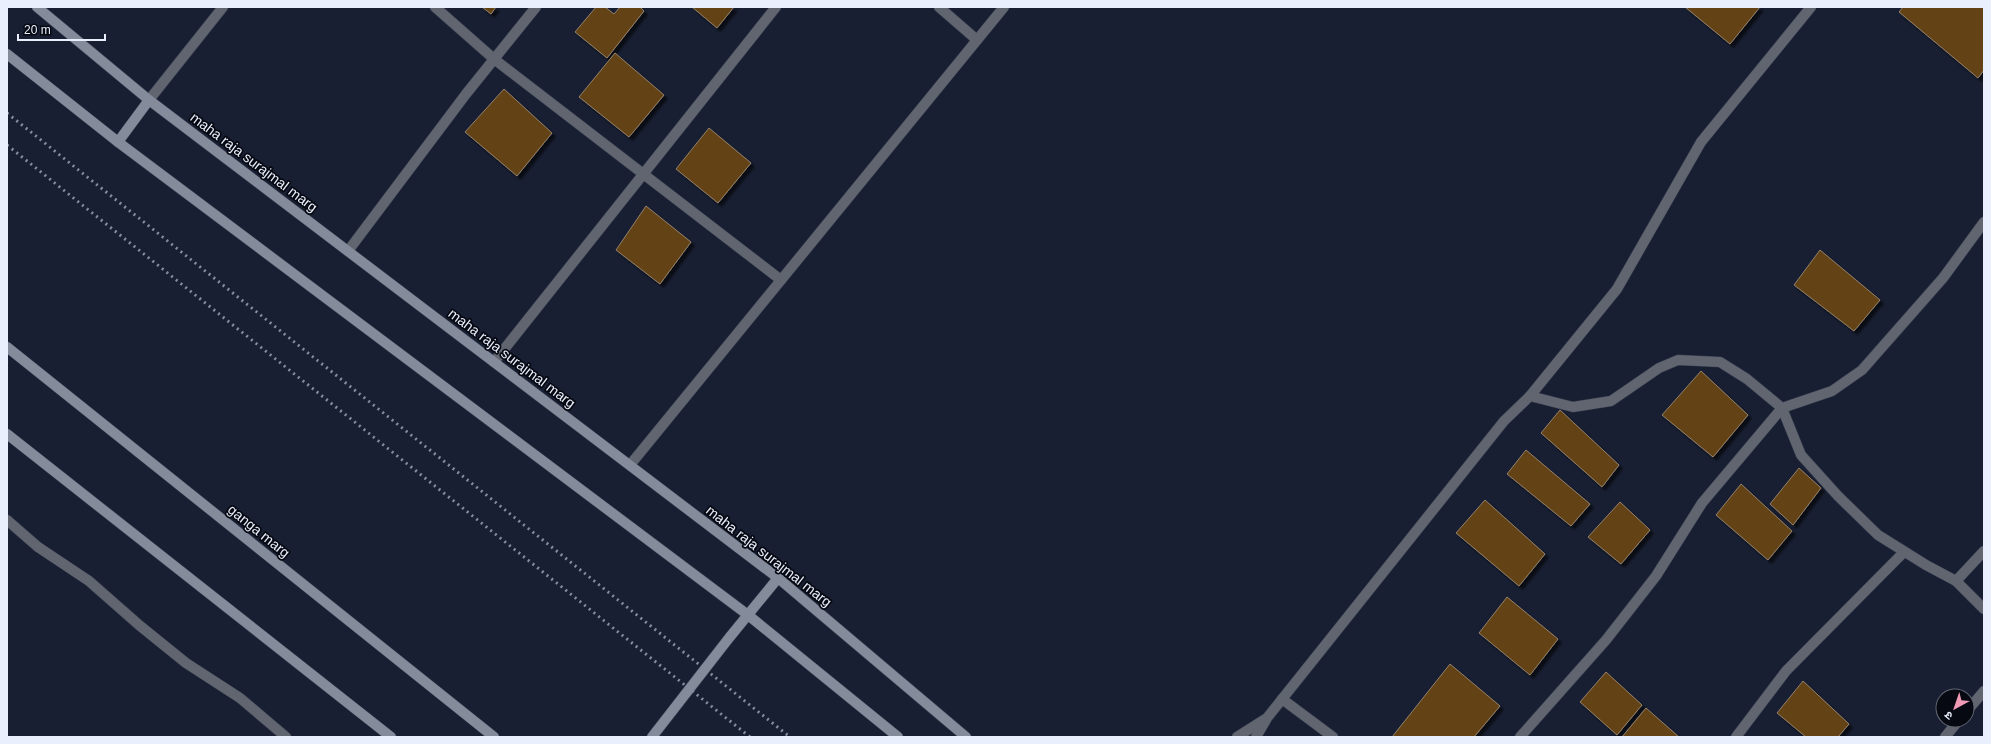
<svg xmlns="http://www.w3.org/2000/svg" width="1991" height="744" font-family="Helvetica,'Noto Sans Devanagari',sans-serif">
<style>
.building{fill:#644313;stroke:#93816c;filter:url(#shadow)}
.lines{fill:none;stroke-linecap:round;stroke-linejoin:round}
.street-casing{stroke:#353c4e;stroke-width:11}
.secondary-casing{stroke:#353c4e;stroke-width:11}
.street{stroke:#60656f;stroke-width:10}
.secondary{stroke:#848c9c;stroke-width:10}
.rail{stroke:#858c9c;stroke-width:3;stroke-dasharray:2 4;stroke-linecap:butt}
.labels{text-anchor:middle;dominant-baseline:central;stroke-width:3.5;stroke-linejoin:round;paint-order:stroke}
.street-label{font-size:14px;fill:#e9effc;stroke:#060912}
</style>
<defs>
<filter id="shadow"><feDropShadow dx="3.5" dy="3.5" stdDeviation="1" flood-color="#0009"/></filter>
</defs>
<rect width="100%" height="100%" fill="#181f32"/>
<g class="building">
<path d="M 482,7 L 496,7 L 491,14 Z"/>
<path d="M 596,7 L 605,7 L 614,14 L 620,7 L 640,7 L 644,11 L 607,58 L 575,32 Z"/>
<path d="M 692,7 L 734,7 L 717,28 Z"/>
<path d="M 1685,7 L 1760,7 L 1730,44 Z"/>
<path d="M 1903,7 L 1984,7 L 1984,70 L 1978,78 L 1899,12 Z"/>
<path d="M 615,53 L 664,95 L 629,137 L 579,97 Z"/>
<path d="M 504,89 L 552,133 L 517,176 L 465,132 Z"/>
<path d="M 709,128 L 751,163 L 718,203 L 676,169 Z"/>
<path d="M 646,206 L 691,242 L 660,284 L 616,250 Z"/>
<path d="M 1820,250 L 1880,300 L 1854,331 L 1794,285 Z"/>
<path d="M 1701,371 L 1748,415 L 1713,457 L 1662,415 Z"/>
<path d="M 1560,410 L 1619,465 L 1602,487 L 1541,433 Z"/>
<path d="M 1526,450 L 1590,504 L 1571,526 L 1507,474 Z"/>
<path d="M 1799,468 L 1821,488 L 1793,525 L 1770,504 Z"/>
<path d="M 1741,484 L 1792,531 L 1768,560 L 1716,515 Z"/>
<path d="M 1485,500 L 1545,554 L 1519,586 L 1456,533 Z"/>
<path d="M 1620,502 L 1650,530 L 1621,564 L 1588,537 Z"/>
<path d="M 1507,597 L 1558,639 L 1530,675 L 1479,633 Z"/>
<path d="M 1450,664 L 1500,706 L 1474,737 L 1392,737 Z"/>
<path d="M 1606,672 L 1642,705 L 1617,735 L 1580,702 Z"/>
<path d="M 1803,681 L 1849,724 L 1838,737 L 1806,737 L 1777,713 Z"/>
<path d="M 1646,708 L 1679,737 L 1622,737 Z"/>
</g>
<g class="lines">
<g class="street-casing">
<g id="street">
<path d="M 435,7 L 494,59 L 781,280"/>
<path d="M 939,7 L 977,40"/>
<path d="M 149,100 L 223,7"/>
<path d="M 348,251 L 466,94 L 536,7"/>
<path d="M 494,362 L 776,7"/>
<path d="M 1530,396 L 1617,289 L 1701,142 L 1811,7"/>
<path d="M 630,465 L 1004,7"/>
<path d="M 7,520 L 38,547 L 89,581 L 139,625 L 186,663 L 240,698 L 286,737"/>
<path d="M 1956,581 L 1984,609"/>
<path d="M 1282,699 L 1333,737"/>
<path d="M 1967,711 L 1984,691"/>
<path d="M 1237,737 L 1267,718 L 1504,421 L 1530,396 L 1573,407 L 1611,401 L 1659,368 L 1678,360 L 1720,362 L 1747,379 L 1782,408 L 1801,455 L 1838,496 L 1878,535 L 1926,565 L 1956,581 L 1984,551"/>
<path d="M 1256,737 L 1266,720"/>
<path d="M 1520,737 L 1606,640 L 1656,576 L 1702,503 L 1782,408 L 1832,391 L 1862,370 L 1943,278 L 1984,222"/>
<path d="M 1736,737 L 1786,671 L 1904,552"/>
<path d="M 1945,737 L 1959,720"/>
</g>
</g>
<g class="secondary-casing">
<g id="secondary">
<path d="M 37,7 L 149,100 L 778,578 L 966,737"/>
<path d="M 7,54 L 118,142 L 748,615 L 898,737"/>
<path d="M 118,142 L 149,100"/>
<path d="M 7,347 L 494,737"/>
<path d="M 7,434 L 391,737"/>
<path d="M 652,737 L 729,638 L 778,578"/>
</g>
</g>
<use href="#street" class="street"/>
<use href="#secondary" class="secondary"/>
<g class="rail">
<path d="M 7,113 L 790,737"/>
<path d="M 7,145 L 750,737"/>
</g>
</g>
<g class="labels">
<g class="street-label">
<text transform="translate(254 162) rotate(37)">maha raja surajmal marg</text>
<text transform="translate(512 358) rotate(37)">maha raja surajmal marg</text>
<text transform="translate(259 531) rotate(39)">ganga marg</text>
<text transform="translate(769 556) rotate(38)">maha raja surajmal marg</text>
</g>
</g>
<rect width="1991" height="744" fill="none" stroke="#e9effc" stroke-width="16"/>
<g transform="translate(1955 708) rotate(220)"><circle r="19" fill="#060912" stroke="#616570"/>
<path d="M0-3L7 15L0 10L-7 15Z" fill="#f09ab6"/>
<text y="-6" font-size="11" font-weight="bold" text-anchor="middle" fill="#e9effc">उ</text>
</g>
<path d="M18 34v6h87v-6" fill="none" stroke="#e9effc" stroke-width="2"/>
<text x="24" y="34" font-size="12" fill="#e9effc" stroke="#060912" stroke-width="3" paint-order="stroke">20 m</text>
</svg>
